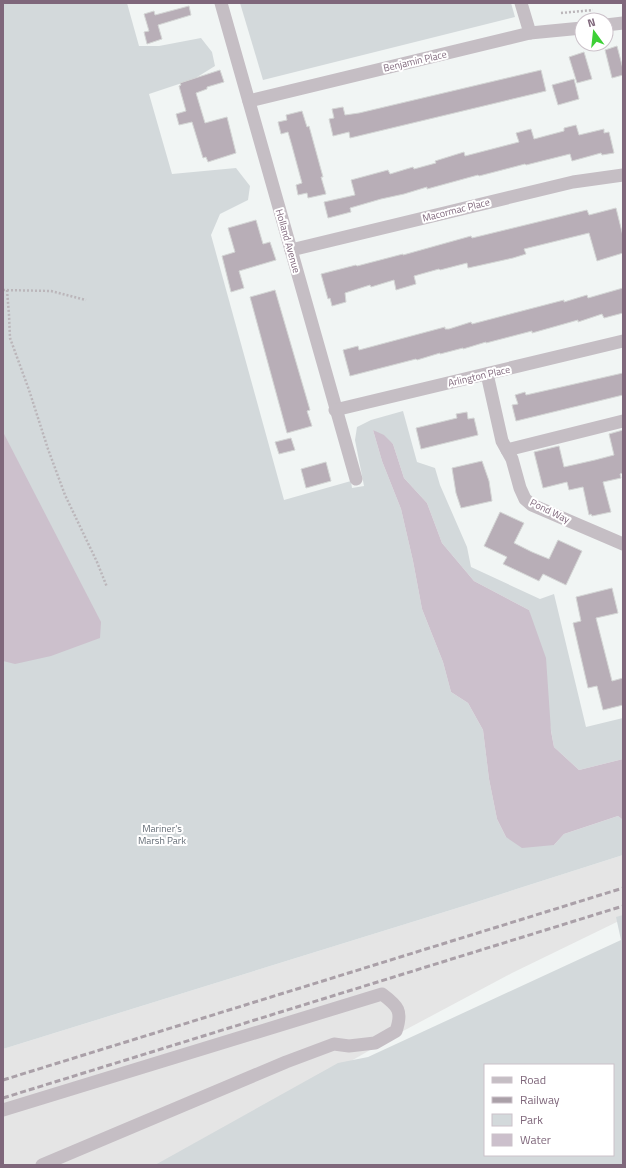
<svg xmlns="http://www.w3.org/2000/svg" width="626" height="1168" font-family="'Titillium Web',sans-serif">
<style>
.built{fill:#e5e5e5}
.green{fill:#d3d9db;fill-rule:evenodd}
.water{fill:#ccc0cc}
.building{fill:#b8aeb7;stroke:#d4d6d5}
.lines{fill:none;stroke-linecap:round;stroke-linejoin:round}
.path{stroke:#bbb6ba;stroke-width:2.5;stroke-dasharray:2 2;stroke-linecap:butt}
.minor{stroke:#c5bec4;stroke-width:13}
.rail{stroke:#aaa0a8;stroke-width:3;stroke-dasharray:6 3;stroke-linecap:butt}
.labels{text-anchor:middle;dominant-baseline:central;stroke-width:4;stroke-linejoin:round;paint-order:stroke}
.street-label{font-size:10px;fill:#7f677b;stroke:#fff}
.park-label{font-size:10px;fill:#656e77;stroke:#fff}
</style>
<rect width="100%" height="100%" fill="#f1f5f4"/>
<path class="built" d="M 623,855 L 623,919 L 512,973 L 405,1030 L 231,1130 L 166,1165 L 3,1165 L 3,1049 L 467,905 Z"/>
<g class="green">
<path d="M 3,3 L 127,3 L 139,46 L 159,46 L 201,38 L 212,52 L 215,66 L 194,79 L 149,94 L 172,174 L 236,168 L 250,186 L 248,200 L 220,214 L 211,235 L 284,500 L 351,481 L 352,488 L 364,486 L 355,440 L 357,427 L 371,420 L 403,411 L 417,462 L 435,468 L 440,485 L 467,547 L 471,567 L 540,599 L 554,594 L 586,727 L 623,718 L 623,759 L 579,770 L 554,747 L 529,610 L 474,581 L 442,543 L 427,503 L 404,478 L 393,444 L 373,430 L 382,461 L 401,509 L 413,561 L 422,609 L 443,662 L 451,692 L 468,703 L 483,730 L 489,779 L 497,819 L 506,837 L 554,845 L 564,834 L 618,816 L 623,820 L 623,855 L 467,905 L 3,1049 Z"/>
<path d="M 240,3 L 511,3 L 515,17 L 263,80 Z"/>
<path d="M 623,915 L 623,1165 L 155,1165 L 338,1063 L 368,1057 L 621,940 L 616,917 ZM 485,1065 L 613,1065 L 613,1155 L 485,1155 Z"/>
</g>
<g class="water">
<path d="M 373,430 L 384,435 L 393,444 L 404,478 L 427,503 L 442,543 L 474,581 L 529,610 L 546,658 L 551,731 L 554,747 L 579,770 L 623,759 L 623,820 L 618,816 L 564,834 L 554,845 L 522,848 L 506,837 L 497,819 L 489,779 L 483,730 L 468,703 L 451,692 L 443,662 L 422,609 L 413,561 L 401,509 L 382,461 Z"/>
<path d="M 3,432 L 101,622 L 100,638 L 51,656 L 15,664 L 3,661 Z"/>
</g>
<g class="building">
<path d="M 189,6 L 191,15 L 158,25 L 162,39 L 147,44 L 144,32 L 149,31 L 144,14 L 154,11 L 155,15 Z"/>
<path d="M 617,46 L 623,69 L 623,75 L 612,78 L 605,50 Z"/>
<path d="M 584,52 L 592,79 L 577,83 L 569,57 Z"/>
<path d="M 220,70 L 224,82 L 207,87 L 207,89 L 196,93 L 205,123 L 227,117 L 236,153 L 208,162 L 206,157 L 203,158 L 192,122 L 179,125 L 176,114 L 186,111 L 179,86 L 181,85 L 180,83 Z"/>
<path d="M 541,70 L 546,91 L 350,138 L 349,132 L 333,136 L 329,119 L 334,118 L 332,109 L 343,107 L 345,115 L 359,113 Z"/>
<path d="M 574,79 L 579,99 L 558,105 L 552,85 Z"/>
<path d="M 302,111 L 307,127 L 309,126 L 323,177 L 321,177 L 326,194 L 308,198 L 307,193 L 298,195 L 296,185 L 302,183 L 292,146 L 288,132 L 281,134 L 278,122 L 287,120 L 286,115 Z"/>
<path d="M 576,125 L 579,135 L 604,129 L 604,133 L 609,132 L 614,153 L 602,155 L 601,153 L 572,161 L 570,154 L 526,165 L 525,164 L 479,176 L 478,175 L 427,189 L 427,187 L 404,194 L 381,199 L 350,208 L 351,212 L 328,218 L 324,202 L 355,195 L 351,180 L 388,170 L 390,174 L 413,167 L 414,169 L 436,163 L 435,161 L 464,152 L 465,156 L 519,142 L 516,133 L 531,129 L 534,139 L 564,131 L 564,128 Z"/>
<path d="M 616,208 L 623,236 L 623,253 L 597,261 L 589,233 L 524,249 L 526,254 L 513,258 L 468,268 L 467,263 L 440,270 L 439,269 L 414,276 L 416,284 L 396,290 L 394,280 L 371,287 L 370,285 L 345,293 L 346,302 L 332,306 L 330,298 L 328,299 L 321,274 L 356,265 L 357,266 L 403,254 L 403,255 L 471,236 L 472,238 L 587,210 L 589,215 Z"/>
<path d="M 256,220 L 263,244 L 270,242 L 276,260 L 239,271 L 244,288 L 231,292 L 222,256 L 235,252 L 228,228 Z"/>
<path d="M 623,288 L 623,313 L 604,318 L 602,314 L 578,322 L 578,320 L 532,333 L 532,331 L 486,343 L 486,342 L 463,349 L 463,348 L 440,354 L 440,353 L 417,360 L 416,359 L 350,376 L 343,350 L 358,346 L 359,350 L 445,327 L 445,329 L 449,329 L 471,322 L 472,324 L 564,300 L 564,302 L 587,295 L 588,298 Z"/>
<path d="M 275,290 L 310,410 L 307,411 L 312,426 L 287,433 L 250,297 Z"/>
<path d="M 623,373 L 623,395 L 516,421 L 512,405 L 518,404 L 515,395 L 525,392 L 526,395 Z"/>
<path d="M 467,412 L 468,419 L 474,418 L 478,435 L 421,449 L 416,428 L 457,418 L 456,414 Z"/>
<path d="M 623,430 L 623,473 L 620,474 L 621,478 L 603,482 L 611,512 L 592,516 L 591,514 L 589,515 L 583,487 L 569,490 L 567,482 L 543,488 L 534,452 L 559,446 L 564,467 L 595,460 L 614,455 L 609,434 Z"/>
<path d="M 291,438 L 295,450 L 279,454 L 275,442 Z"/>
<path d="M 482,461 L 489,481 L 492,501 L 461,508 L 456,493 L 452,468 Z"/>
<path d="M 326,462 L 331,481 L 306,488 L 301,469 Z"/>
<path d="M 500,512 L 524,523 L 514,543 L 532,552 L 549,559 L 558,540 L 582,551 L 566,585 L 543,574 L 539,581 L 503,564 L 507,557 L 484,546 Z"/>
<path d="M 612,588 L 618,613 L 596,618 L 612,681 L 623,678 L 623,705 L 603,710 L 597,686 L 588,688 L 573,623 L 581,621 L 576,597 Z"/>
</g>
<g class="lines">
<g class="path">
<path d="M 561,13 L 593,10"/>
<path d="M 3,290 L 51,291 L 86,300"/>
<path d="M 7,290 L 9,315 L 10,338 L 29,390 L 48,449 L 65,495 L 97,562 L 107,587"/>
</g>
<g class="minor">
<path d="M 221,3 L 356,479"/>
<path d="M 521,3 L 530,33"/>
<path d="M 606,25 L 623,23"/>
<path d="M 249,101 L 530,33 L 582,28"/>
<path d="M 291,250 L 573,182 L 623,175"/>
<path d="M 487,374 L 502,441 L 512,459 L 520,488 L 525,499 L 532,505 L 623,544"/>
<path d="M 335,410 L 623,341"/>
<path d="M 507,450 L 623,421"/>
<path d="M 3,1110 L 382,994 C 398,1006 403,1011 396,1031 L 375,1043 L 349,1046 L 334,1044 L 286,1062 L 42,1165"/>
</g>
<g class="rail">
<path d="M 3,1080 L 623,888"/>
<path d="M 3,1098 L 623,906"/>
</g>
</g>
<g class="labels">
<g class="street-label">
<text transform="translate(415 61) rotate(-13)">Benjamin Place</text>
<text transform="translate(456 210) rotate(-14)">Macormac Place</text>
<text transform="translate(288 241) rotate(74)">Holland Avenue</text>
<text transform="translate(479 376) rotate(-13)">Arlington Place</text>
<text transform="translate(550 511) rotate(26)">Pond Way</text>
</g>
<g class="park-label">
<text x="162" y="828">Mariner's<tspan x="162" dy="12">Marsh Park</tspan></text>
</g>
</g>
<rect width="626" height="1168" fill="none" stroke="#7f677b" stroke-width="8"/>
<rect x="484" y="1064" width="130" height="92" fill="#ffffff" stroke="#ccc2ca"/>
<rect x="492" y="1077" width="20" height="6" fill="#c5bec4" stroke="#ccc2ca"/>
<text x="520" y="1084" font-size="12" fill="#7f677b">Road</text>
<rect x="492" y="1097" width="20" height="6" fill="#aaa0a8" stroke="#ccc2ca"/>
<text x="520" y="1104" font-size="12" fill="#7f677b">Railway</text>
<rect x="492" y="1114" width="20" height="12" fill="#d3d9db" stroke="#ccc2ca"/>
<text x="520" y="1124" font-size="12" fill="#7f677b">Park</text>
<rect x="492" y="1134" width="20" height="12" fill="#ccc0cc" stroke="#ccc2ca"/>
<text x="520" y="1144" font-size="12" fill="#7f677b">Water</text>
<g transform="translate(594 32) rotate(345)"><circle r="19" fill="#ffffff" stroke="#ccc2ca"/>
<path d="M0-3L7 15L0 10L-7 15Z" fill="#3dd036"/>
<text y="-6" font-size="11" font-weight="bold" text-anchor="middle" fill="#7f677b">N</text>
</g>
</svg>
